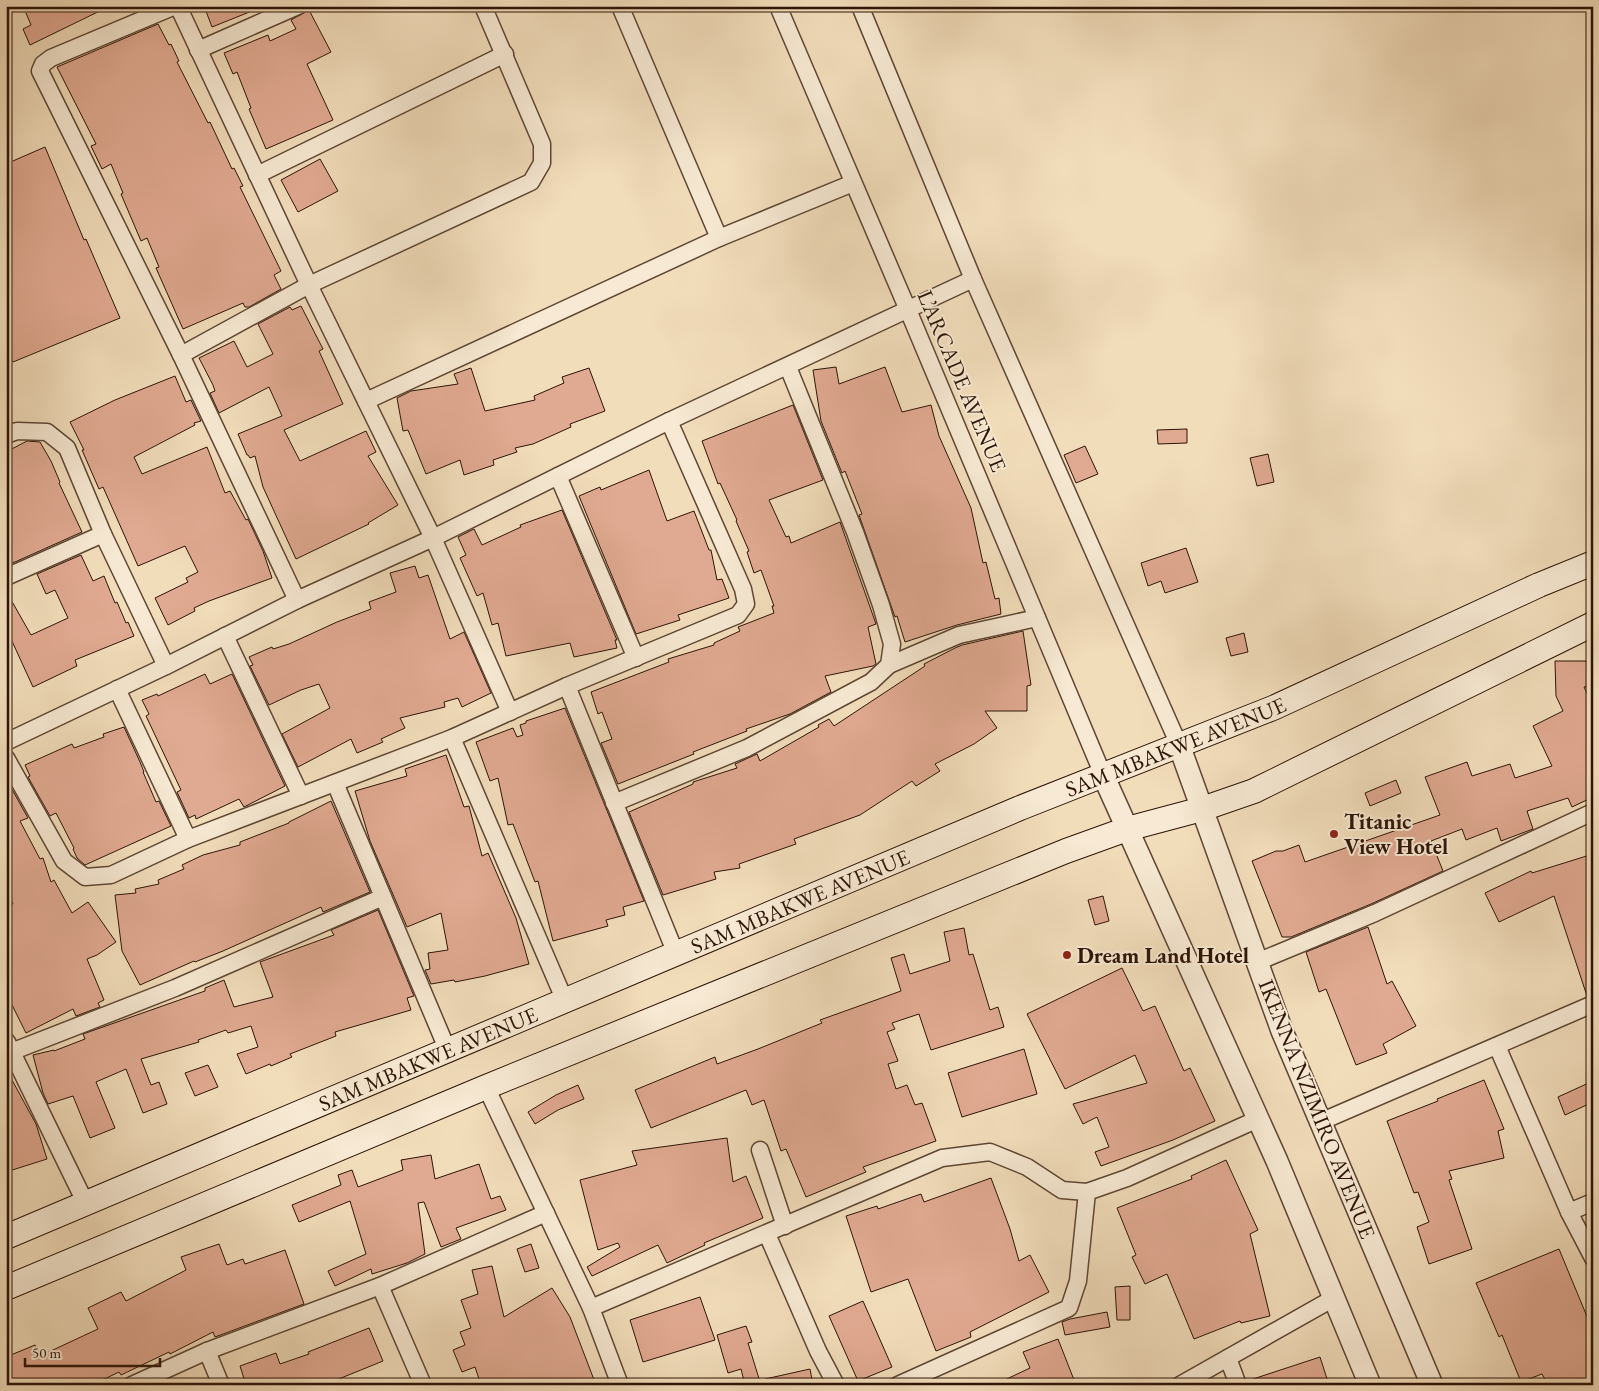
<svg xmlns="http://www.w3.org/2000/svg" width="1599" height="1391" font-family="'EB Garamond',serif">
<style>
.building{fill:#e0a991;stroke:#2d1407}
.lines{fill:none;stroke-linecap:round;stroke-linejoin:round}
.minor-casing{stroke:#5e4634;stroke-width:19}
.tertiary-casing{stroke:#5e4634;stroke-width:24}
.secondary-casing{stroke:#2d1407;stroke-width:26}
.minor{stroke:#f7e9d3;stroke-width:16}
.tertiary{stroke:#f7e9d3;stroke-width:21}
.secondary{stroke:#f7e9d3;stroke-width:24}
.poi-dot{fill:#8f2418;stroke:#f7e9d3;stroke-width:2}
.labels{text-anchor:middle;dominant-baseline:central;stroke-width:4;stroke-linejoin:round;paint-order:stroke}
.street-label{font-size:22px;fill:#2d1407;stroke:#f7e9d3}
.poi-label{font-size:22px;font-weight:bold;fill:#2d1407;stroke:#f7e9d3;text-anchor:start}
</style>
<rect width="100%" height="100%" fill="#f2ddbb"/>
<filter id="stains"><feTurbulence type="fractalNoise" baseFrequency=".004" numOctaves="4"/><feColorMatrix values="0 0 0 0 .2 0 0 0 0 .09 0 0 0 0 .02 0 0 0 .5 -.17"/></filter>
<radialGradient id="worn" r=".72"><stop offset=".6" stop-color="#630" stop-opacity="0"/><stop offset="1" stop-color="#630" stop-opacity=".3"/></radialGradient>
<g class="building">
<path d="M 23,6 L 110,6 L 30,45 L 23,29 L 31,25 Z"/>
<path d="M 204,6 L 262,6 L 262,7 L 212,27 Z"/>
<path d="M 309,10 L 331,52 L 307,64 L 333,120 L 266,149 L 249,109 L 251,108 L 237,72 L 233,74 L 224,53 L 268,35 L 270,41 L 296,29 L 291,20 Z"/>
<path d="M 158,24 L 169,45 L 171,44 L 179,61 L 177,62 L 208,123 L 210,122 L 232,169 L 234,168 L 243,186 L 240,187 L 281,271 L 274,275 L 281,289 L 249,307 L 245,307 L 243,303 L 183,329 L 156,268 L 159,267 L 147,238 L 141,241 L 121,194 L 123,193 L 111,164 L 102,169 L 91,146 L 96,144 L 57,67 Z"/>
<path d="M 45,147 L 84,240 L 86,239 L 120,318 L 13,362 L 6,346 L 6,164 Z"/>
<path d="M 320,159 L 338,191 L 298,212 L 281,180 Z"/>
<path d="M 301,306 L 323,349 L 319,351 L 343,404 L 284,430 L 300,461 L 366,431 L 376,452 L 368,456 L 398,505 L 368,523 L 369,524 L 296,559 L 263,487 L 255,456 L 250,458 L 248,455 L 247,455 L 238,434 L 282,416 L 269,387 L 219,413 L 210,393 L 215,391 L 213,385 L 199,358 L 234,341 L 247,367 L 273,354 L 258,324 L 290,307 L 292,310 Z"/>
<path d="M 836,367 L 839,384 L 885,367 L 902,412 L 931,405 L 939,436 L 971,508 L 983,563 L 986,562 L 995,599 L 999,598 L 1001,614 L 957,625 L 905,642 L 897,616 L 895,617 L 859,515 L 862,514 L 845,471 L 842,473 L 821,421 L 813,370 Z"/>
<path d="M 471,368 L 485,411 L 535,400 L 534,396 L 564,383 L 562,377 L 589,368 L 605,411 L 570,424 L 571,427 L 533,444 L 515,448 L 517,452 L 493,460 L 494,465 L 464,475 L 460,460 L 426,474 L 408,430 L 403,431 L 397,398 L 411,391 L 458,384 L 454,374 Z"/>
<path d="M 175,376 L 186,402 L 191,400 L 201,421 L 194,423 L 195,425 L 134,457 L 142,474 L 207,447 L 225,493 L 230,491 L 246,520 L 248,519 L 263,551 L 272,578 L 209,601 L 194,608 L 195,611 L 168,625 L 155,598 L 188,582 L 186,578 L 198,572 L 185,546 L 138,566 L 103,487 L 99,489 L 82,450 L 84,450 L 70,422 L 115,400 Z"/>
<path d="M 793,405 L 823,480 L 769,500 L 786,537 L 789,536 L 791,543 L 840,522 L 876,624 L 868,627 L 876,664 L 873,666 L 825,676 L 831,692 L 790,714 L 746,729 L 747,731 L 693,752 L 694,754 L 618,784 L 601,743 L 612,739 L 602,712 L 598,714 L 591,692 L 669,662 L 668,659 L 714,645 L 714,643 L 740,631 L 738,627 L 774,613 L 772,606 L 774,606 L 761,570 L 754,573 L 747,552 L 749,551 L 736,521 L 737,520 L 720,483 L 718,484 L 702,441 Z"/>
<path d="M 1187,429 L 1187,443 L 1158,444 L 1157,430 Z"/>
<path d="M 27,441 L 40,442 L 51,461 L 60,482 L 59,483 L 82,532 L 15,562 L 6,564 L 6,452 Z"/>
<path d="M 1085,446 L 1098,474 L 1076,483 L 1064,455 Z"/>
<path d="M 1268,454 L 1274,482 L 1257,486 L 1250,458 Z"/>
<path d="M 649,470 L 667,521 L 694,511 L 709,550 L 711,550 L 717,580 L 722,579 L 729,598 L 678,615 L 680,620 L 636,634 L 579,496 L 600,487 L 601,490 Z"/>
<path d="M 562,510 L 617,640 L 615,640 L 617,648 L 574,657 L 570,643 L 506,656 L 498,623 L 492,625 L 483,593 L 477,596 L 460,558 L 466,555 L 458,537 L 474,529 L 482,545 L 521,527 L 520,525 Z"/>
<path d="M 1186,548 L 1198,582 L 1165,593 L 1161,581 L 1148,586 L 1141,563 Z"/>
<path d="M 81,555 L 93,581 L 104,576 L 115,603 L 117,602 L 126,623 L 128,622 L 134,636 L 75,660 L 77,666 L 33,687 L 11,639 L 6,642 L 6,591 L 31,635 L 68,618 L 55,590 L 46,594 L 37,574 Z"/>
<path d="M 415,566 L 419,578 L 428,575 L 450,639 L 464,632 L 491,693 L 462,707 L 458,698 L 444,702 L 445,707 L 400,718 L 405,728 L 381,739 L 383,742 L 357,753 L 351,739 L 298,767 L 282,734 L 330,708 L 319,684 L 301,690 L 269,705 L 250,666 L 253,665 L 249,657 L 272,647 L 273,649 L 289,644 L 337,622 L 371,609 L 369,602 L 396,592 L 390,573 Z"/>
<path d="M 1023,631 L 1031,685 L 1027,686 L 1027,711 L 985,711 L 997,728 L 974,744 L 935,764 L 940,771 L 916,786 L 912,781 L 860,815 L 794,839 L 796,844 L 739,864 L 740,868 L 714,872 L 716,879 L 663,895 L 629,812 L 693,784 L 693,782 L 737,768 L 735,764 L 757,754 L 760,761 L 819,727 L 818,725 L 829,719 L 834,726 L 925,666 L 924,664 L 955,648 L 962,645 Z"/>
<path d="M 1244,633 L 1248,652 L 1231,656 L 1226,638 Z"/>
<path d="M 1555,661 L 1593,661 L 1593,686 L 1584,687 L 1593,705 L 1593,797 L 1572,807 L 1568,798 L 1527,811 L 1533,829 L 1501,841 L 1497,828 L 1466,840 L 1462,829 L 1431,841 L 1443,871 L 1371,904 L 1291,937 L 1282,937 L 1252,861 L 1276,851 L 1283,851 L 1299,845 L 1305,862 L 1440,815 L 1425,777 L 1467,762 L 1472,776 L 1510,764 L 1515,778 L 1552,766 L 1533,726 L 1563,711 L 1556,696 Z"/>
<path d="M 205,674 L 210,684 L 232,674 L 285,786 L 244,807 L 239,799 L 196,819 L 195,815 L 189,818 L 177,792 L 181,790 L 146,716 L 149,714 L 142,700 L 157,694 L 158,696 Z"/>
<path d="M 565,708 L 644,901 L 623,907 L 625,915 L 606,920 L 608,926 L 553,941 L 538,881 L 535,882 L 513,824 L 508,825 L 498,778 L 490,781 L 476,742 L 513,728 L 517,737 L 523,735 L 520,725 L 526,723 L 526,721 Z"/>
<path d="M 124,727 L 140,762 L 144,772 L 143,772 L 156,802 L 159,801 L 171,826 L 85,865 L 77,858 L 73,849 L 74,848 L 56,813 L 50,816 L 28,777 L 30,776 L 25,765 L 72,744 L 74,748 L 104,737 L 103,734 Z"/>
<path d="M 446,755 L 464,807 L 469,806 L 482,856 L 488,853 L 516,918 L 529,964 L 485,976 L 455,982 L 454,980 L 431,984 L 425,970 L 430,969 L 428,953 L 448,950 L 441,913 L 407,927 L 370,841 L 355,791 L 407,776 L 405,769 Z"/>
<path d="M 1396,780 L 1401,793 L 1370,806 L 1365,793 Z"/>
<path d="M 9,784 L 28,818 L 20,821 L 40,859 L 43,858 L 51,882 L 54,880 L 72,913 L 88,902 L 116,942 L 97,955 L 87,959 L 104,1000 L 98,1003 L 100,1007 L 76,1016 L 73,1009 L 26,1033 L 6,993 L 6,906 L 13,904 L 6,885 L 6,843 L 12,839 L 6,827 L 6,785 Z"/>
<path d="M 331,801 L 370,892 L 323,912 L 321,907 L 223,951 L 195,962 L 194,961 L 140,985 L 122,951 L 115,895 L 136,893 L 135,889 L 159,884 L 158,880 L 184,869 L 182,865 L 203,855 L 240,845 L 240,842 L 289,823 L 289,822 Z"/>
<path d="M 1593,854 L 1593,994 L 1587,996 L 1554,896 L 1499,922 L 1485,893 L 1531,871 L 1532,873 Z"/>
<path d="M 1103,896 L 1109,921 L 1095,925 L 1088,900 Z"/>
<path d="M 378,910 L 414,996 L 407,998 L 411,1010 L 335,1032 L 336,1036 L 290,1054 L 292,1057 L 271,1066 L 270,1064 L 246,1074 L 237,1054 L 258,1047 L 251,1026 L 228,1033 L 226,1030 L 198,1040 L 199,1042 L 141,1059 L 151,1085 L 159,1082 L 167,1104 L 143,1113 L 126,1069 L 96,1082 L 115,1128 L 90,1138 L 73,1096 L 48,1104 L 43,1093 L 33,1055 L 54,1050 L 54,1051 L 85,1039 L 83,1034 L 205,991 L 205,988 L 224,980 L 234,1007 L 273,997 L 260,962 L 334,935 L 331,930 Z"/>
<path d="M 1368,927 L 1387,984 L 1392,981 L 1416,1026 L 1383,1044 L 1387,1053 L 1356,1065 L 1326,989 L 1319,992 L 1306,952 Z"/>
<path d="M 964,928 L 969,955 L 973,954 L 990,1010 L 998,1007 L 1004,1027 L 931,1050 L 919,1014 L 892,1023 L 895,1029 L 887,1032 L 898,1061 L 888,1064 L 896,1089 L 907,1085 L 915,1105 L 922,1103 L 936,1141 L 863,1167 L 866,1172 L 806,1197 L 786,1149 L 781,1151 L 764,1100 L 752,1105 L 746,1090 L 651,1128 L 635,1090 L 715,1057 L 717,1064 L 758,1049 L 822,1023 L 820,1020 L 901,991 L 891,958 L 904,954 L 910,974 L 950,961 L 944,932 Z"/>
<path d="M 1122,968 L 1143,1011 L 1155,1006 L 1184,1071 L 1190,1068 L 1215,1121 L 1173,1140 L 1101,1166 L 1095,1152 L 1109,1147 L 1097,1117 L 1083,1124 L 1073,1104 L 1147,1083 L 1135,1055 L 1065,1089 L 1027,1014 Z"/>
<path d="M 1024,1049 L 1037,1094 L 962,1117 L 948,1073 Z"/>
<path d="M 208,1065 L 218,1087 L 195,1096 L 185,1073 Z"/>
<path d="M 6,1069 L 36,1124 L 47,1159 L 6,1172 Z"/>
<path d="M 1484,1080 L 1504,1129 L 1498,1131 L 1504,1158 L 1449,1171 L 1452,1179 L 1449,1180 L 1472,1249 L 1429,1264 L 1417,1227 L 1429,1222 L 1418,1192 L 1414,1193 L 1387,1121 L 1438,1101 L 1437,1099 Z"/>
<path d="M 1593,1081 L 1593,1102 L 1565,1115 L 1558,1097 Z"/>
<path d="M 578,1085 L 584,1099 L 558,1110 L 535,1124 L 528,1112 L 556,1095 Z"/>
<path d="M 727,1138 L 733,1182 L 746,1176 L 763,1218 L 704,1243 L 705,1245 L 667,1263 L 658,1245 L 592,1276 L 587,1267 L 620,1247 L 618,1243 L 598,1250 L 580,1180 L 637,1165 L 632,1151 Z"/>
<path d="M 431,1155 L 435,1179 L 479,1164 L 491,1199 L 500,1196 L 506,1210 L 456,1228 L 461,1239 L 441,1247 L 424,1202 L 418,1203 L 425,1254 L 407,1263 L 372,1274 L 371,1269 L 335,1286 L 328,1271 L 366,1254 L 350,1201 L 299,1222 L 292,1205 L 341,1185 L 338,1175 L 352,1170 L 358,1187 L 403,1170 L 401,1160 Z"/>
<path d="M 1226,1160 L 1258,1230 L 1250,1234 L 1270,1316 L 1241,1323 L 1240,1321 L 1194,1339 L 1167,1274 L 1145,1284 L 1132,1257 L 1136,1255 L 1117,1208 L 1192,1179 L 1191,1176 Z"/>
<path d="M 991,1178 L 1010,1229 L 1019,1261 L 1030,1255 L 1049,1292 L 970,1332 L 971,1337 L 936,1351 L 908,1279 L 871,1292 L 846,1216 L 877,1206 L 878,1209 L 921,1194 L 924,1202 Z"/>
<path d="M 219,1244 L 227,1265 L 243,1259 L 245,1264 L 285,1250 L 304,1304 L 215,1337 L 213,1332 L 170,1354 L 169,1352 L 121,1375 L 119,1372 L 92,1385 L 6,1385 L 6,1357 L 35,1345 L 40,1356 L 98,1329 L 88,1308 L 121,1292 L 126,1301 L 186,1270 L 181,1257 Z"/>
<path d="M 531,1244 L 539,1268 L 525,1272 L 517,1249 Z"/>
<path d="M 1559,1249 L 1593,1331 L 1593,1385 L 1548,1385 L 1542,1374 L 1521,1382 L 1502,1335 L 1499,1337 L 1476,1283 Z"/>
<path d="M 492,1266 L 504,1317 L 552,1288 L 570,1317 L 596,1385 L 481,1385 L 475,1367 L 462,1372 L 453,1350 L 465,1345 L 460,1332 L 471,1328 L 461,1300 L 478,1294 L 472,1270 Z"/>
<path d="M 1130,1286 L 1130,1320 L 1117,1320 L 1115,1287 Z"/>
<path d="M 700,1297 L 715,1340 L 643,1362 L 630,1320 Z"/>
<path d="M 863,1301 L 892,1367 L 858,1381 L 829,1316 Z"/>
<path d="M 1107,1312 L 1110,1327 L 1065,1335 L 1062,1322 L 1070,1319 Z"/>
<path d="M 746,1326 L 752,1342 L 748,1343 L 761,1385 L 745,1385 L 741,1369 L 728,1373 L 717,1335 Z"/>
<path d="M 369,1328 L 383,1361 L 324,1385 L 246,1385 L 240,1366 L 276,1353 L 280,1364 L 309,1354 L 308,1352 Z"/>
<path d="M 1058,1339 L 1076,1385 L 994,1385 L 1030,1368 L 1023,1352 Z"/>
<path d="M 1320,1357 L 1329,1385 L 1248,1385 L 1247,1381 Z"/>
<path d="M 810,1369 L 813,1385 L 766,1385 L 765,1379 Z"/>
</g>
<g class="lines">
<g class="minor-casing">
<g id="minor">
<path d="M 175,6 L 51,58 L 43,64 L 40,71 L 181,355 L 297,600"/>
<path d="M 178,6 L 309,285 L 433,538 L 510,712"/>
<path d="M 620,6 L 719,238"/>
<path d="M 778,6 L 908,310 L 1103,775"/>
<path d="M 860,6 L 973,279 L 1179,745"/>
<path d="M 198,50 L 298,6"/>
<path d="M 257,175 L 505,54"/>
<path d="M 181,355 L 309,285 L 531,182 L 542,163 L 542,144 L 483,6"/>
<path d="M 366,401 L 719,238 L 853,183"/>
<path d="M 6,435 L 17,431 L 47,432 L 67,448 L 103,534 L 166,666"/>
<path d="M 558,476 L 636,658"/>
<path d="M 6,577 L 103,534"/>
<path d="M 225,636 L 301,796"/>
<path d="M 889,665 L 959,635 L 1037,618"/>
<path d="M 567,686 L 676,954"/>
<path d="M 117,689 L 188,839"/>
<path d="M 452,738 L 565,1001"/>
<path d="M 6,742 L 166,666 L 297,600 L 433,538 L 669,421 L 973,279"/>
<path d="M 6,758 L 64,861 L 85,877 L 111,875 L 188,839 L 452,738 L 567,686 L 738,615 L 746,604 L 743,589 L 669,421"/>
<path d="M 335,783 L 448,1051"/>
<path d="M 614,803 L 747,748 L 871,682 L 889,665 L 892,644 L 881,605 L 855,532 L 788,367"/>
<path d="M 1257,962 L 1375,913 L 1593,812"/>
<path d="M 7,1042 L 86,1204"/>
<path d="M 1497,1046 L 1569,1212 L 1593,1258"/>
<path d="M 11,1052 L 175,988 L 383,897"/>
<path d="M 486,1087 L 591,1308 L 620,1385"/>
<path d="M 1320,1122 L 1593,1004"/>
<path d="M 760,1150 L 785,1226"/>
<path d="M 1569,1212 L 1593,1202"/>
<path d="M 767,1234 L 818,1351 L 836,1385"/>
<path d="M 380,1286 L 423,1385"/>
<path d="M 591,1308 L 942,1158 L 990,1152 L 1027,1167 L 1062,1190 L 1087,1192 L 1127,1178 L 1258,1119"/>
<path d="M 207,1351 L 221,1385"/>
<path d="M 1228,1358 L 1238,1385"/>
<path d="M 132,1385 L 207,1351 L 380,1286 L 546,1213"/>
<path d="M 898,1385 L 1069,1308 L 1078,1281 L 1087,1192"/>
<path d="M 1180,1385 L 1334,1298"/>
</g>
</g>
<g class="tertiary-casing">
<g id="tertiary">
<path d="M 1179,745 L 1282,1031 L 1432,1385"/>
<path d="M 1103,775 L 1277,1161 L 1370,1385"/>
</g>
</g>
<g class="secondary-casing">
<g id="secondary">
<path id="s1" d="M 6,1237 L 1020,808 L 1273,708 L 1539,585 L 1593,563"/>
<path d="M 6,1288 L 486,1087 L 1066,851 L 1127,829 L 1202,809 L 1254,791 L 1593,624"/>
</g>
</g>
<use href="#minor" class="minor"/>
<use href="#tertiary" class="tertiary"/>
<use href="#secondary" class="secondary"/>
</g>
<g class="poi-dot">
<circle cx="1334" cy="834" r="5"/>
<circle cx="1067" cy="955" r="5"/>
</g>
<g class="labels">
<g class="street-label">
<text transform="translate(962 381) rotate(67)">L’ARCADE AVENUE</text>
<text stroke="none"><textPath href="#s1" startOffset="1268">SAM MBAKWE AVENUE</textPath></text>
<text stroke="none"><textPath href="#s1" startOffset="862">SAM MBAKWE AVENUE</textPath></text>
<text stroke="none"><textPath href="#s1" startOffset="458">SAM MBAKWE AVENUE</textPath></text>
<text transform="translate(1317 1109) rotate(68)">IKENNA NZIMIRO AVENUE</text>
</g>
<g class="poi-label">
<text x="1344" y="821">Titanic<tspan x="1344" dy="25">View Hotel</tspan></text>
<text x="1077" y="955">Dream Land Hotel</text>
</g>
</g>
<rect width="1599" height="1391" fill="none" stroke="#f2ddbb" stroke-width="25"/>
<rect x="8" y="8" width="1584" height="1376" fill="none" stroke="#2d1407" stroke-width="2.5"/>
<rect x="12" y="12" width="1574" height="1366" fill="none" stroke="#2d1407"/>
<path d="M25 1358v8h135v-8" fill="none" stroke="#2d1407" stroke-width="2.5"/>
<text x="32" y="1358" font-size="15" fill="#2d1407" stroke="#f7e9d3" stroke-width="4" paint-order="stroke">50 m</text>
<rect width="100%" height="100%" filter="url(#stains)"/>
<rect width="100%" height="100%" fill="url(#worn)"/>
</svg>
